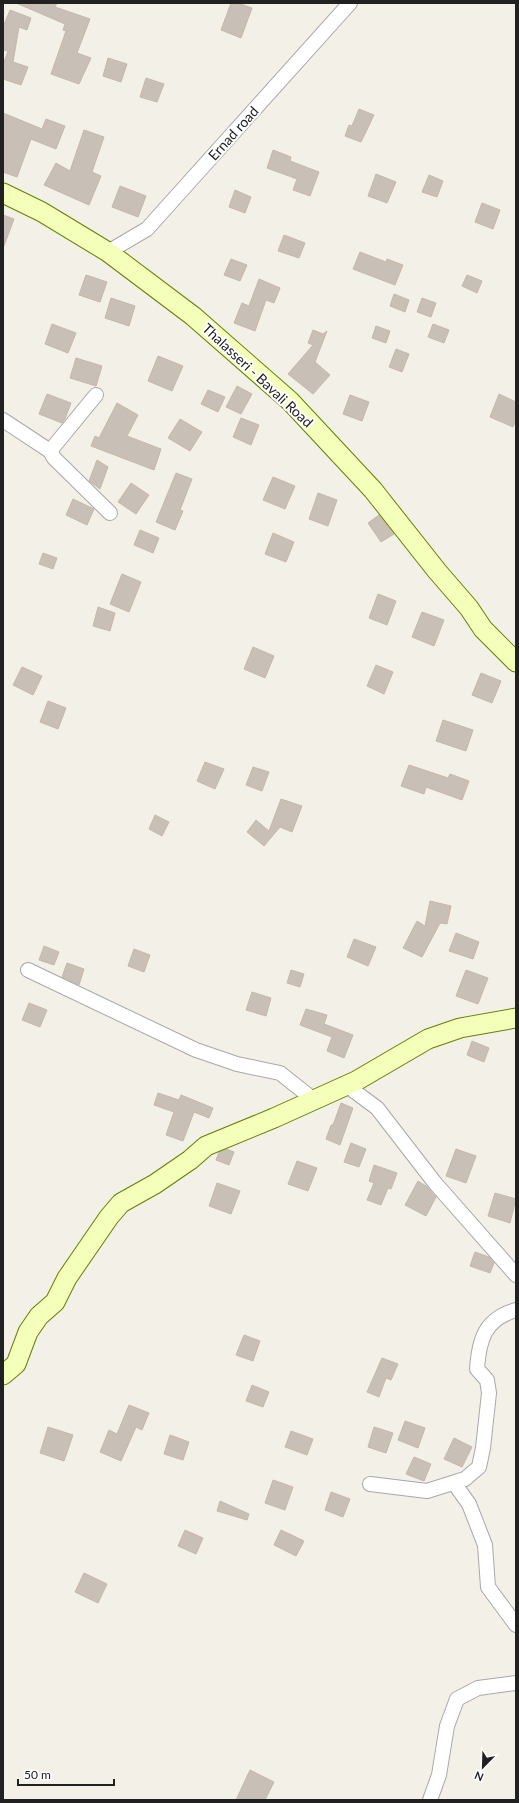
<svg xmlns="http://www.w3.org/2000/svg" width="519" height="1803" font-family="Lato,sans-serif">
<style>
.building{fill:#c8bfb6;stroke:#c6b8a8}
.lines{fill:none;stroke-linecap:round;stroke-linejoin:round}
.street-casing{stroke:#a8a8a8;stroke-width:16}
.secondary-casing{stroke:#658100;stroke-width:21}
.street{stroke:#fff;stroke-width:14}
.secondary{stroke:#f4ffb9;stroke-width:19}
.labels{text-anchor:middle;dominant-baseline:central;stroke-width:4;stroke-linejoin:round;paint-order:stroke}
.street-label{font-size:14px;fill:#212121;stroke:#fff}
</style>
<rect width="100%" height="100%" fill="#f2f0e7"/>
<g class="building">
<path d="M 16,3 L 57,3 L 55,7 L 90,19 L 77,53 L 91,58 L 79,84 L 51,74 L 66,31 L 63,30 L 65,24 Z"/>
<path d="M 231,3 L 238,3 L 252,8 L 241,38 L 221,30 Z"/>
<path d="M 10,10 L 31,18 L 27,30 L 19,27 L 13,62 L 28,67 L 21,85 L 3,79 L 3,65 L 8,51 L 3,50 L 3,27 Z"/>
<path d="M 108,58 L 127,64 L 121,82 L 103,76 Z"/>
<path d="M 146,78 L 164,84 L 157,102 L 140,97 Z"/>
<path d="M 359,109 L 374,115 L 361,142 L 345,136 L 349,125 L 352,126 Z"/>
<path d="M 3,113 L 42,129 L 46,119 L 65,126 L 56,149 L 31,139 L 17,177 L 3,172 Z"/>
<path d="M 84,130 L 104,137 L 92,172 L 101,176 L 89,205 L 44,185 L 56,163 L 70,171 Z"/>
<path d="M 273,150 L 291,157 L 290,161 L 319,172 L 310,196 L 293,190 L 297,179 L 267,168 Z"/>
<path d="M 376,174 L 396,182 L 387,203 L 368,196 Z"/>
<path d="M 429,175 L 443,181 L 437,197 L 422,192 Z"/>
<path d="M 120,186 L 146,196 L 138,217 L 112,207 Z"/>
<path d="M 235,190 L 251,197 L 245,213 L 229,207 Z"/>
<path d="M 482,203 L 500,210 L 493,229 L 475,222 Z"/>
<path d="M 3,215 L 14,219 L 4,246 L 3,246 Z"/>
<path d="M 284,235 L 305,243 L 299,258 L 278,251 Z"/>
<path d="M 360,252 L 386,262 L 387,259 L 403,265 L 395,285 L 353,269 Z"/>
<path d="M 231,259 L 247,265 L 240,281 L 224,275 Z"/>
<path d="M 86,275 L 107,282 L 100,302 L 79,295 Z"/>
<path d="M 467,275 L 482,281 L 477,293 L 462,286 Z"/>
<path d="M 259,279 L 280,288 L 274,303 L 266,300 L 255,331 L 234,323 L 242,303 L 249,306 Z"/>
<path d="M 394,294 L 409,300 L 405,312 L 390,306 Z"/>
<path d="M 111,298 L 135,306 L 129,326 L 105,318 Z"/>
<path d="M 422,298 L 436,303 L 431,317 L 417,312 Z"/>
<path d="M 52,324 L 76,333 L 68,353 L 45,344 Z"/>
<path d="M 433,324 L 449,330 L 444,343 L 428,337 Z"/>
<path d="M 376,326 L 390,331 L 386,343 L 372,338 Z"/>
<path d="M 313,330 L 323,334 L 327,331 L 315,362 L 330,375 L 313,394 L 288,374 L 313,345 L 308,343 Z"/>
<path d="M 396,349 L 409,354 L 402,372 L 389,367 Z"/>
<path d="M 158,356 L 183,366 L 172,391 L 148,381 Z"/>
<path d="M 76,358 L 102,366 L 96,386 L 70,378 Z"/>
<path d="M 237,386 L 252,394 L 241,414 L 226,407 Z"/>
<path d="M 208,390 L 225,397 L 218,412 L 201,404 Z"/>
<path d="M 47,394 L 71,403 L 65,419 L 62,423 L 39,414 Z"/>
<path d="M 499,394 L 516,402 L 516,420 L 513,427 L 490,417 Z"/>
<path d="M 350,395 L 369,402 L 362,421 L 343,414 Z"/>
<path d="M 117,403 L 138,415 L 127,436 L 161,449 L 154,470 L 91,446 L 95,436 L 99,438 Z"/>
<path d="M 241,418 L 259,425 L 251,445 L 233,437 Z"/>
<path d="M 180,419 L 202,432 L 190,451 L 168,438 Z"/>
<path d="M 97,460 L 108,467 L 100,489 L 89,481 Z"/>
<path d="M 176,473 L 192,479 L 180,510 L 183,511 L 175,530 L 156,522 Z"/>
<path d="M 273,477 L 295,486 L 285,509 L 263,500 Z"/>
<path d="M 131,483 L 149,495 L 136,514 L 118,502 Z"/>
<path d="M 318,493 L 337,500 L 328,526 L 309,519 Z"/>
<path d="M 73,499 L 94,509 L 87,525 L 66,515 Z"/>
<path d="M 379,515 L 394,534 L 381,542 L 368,523 Z"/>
<path d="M 140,530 L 159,538 L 153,553 L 134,545 Z"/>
<path d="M 273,533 L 294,542 L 286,562 L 265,554 Z"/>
<path d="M 43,553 L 57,558 L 53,569 L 39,564 Z"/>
<path d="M 122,574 L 141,582 L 129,612 L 110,604 Z"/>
<path d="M 378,594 L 396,601 L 387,625 L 369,618 Z"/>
<path d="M 98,607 L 115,613 L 110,631 L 93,626 Z"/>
<path d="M 422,612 L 444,620 L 434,646 L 412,637 Z"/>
<path d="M 253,647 L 274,656 L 265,678 L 244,669 Z"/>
<path d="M 376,665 L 393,672 L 384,694 L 367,686 Z"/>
<path d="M 22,667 L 42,676 L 33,695 L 13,685 Z"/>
<path d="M 481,673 L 501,681 L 492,703 L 472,695 Z"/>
<path d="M 48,701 L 66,708 L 58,729 L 40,722 Z"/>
<path d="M 443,720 L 473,730 L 466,751 L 436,741 Z"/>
<path d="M 205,762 L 224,769 L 215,789 L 197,781 Z"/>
<path d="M 409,765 L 448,778 L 450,774 L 469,781 L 462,800 L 426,787 L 424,794 L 401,786 Z"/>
<path d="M 253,767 L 269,772 L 262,791 L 246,785 Z"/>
<path d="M 281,799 L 302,806 L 292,832 L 280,827 L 264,846 L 247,832 L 256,820 L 269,831 Z"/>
<path d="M 155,815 L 169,822 L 162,836 L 149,829 Z"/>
<path d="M 430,901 L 451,906 L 447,924 L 440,923 L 422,957 L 403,948 L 417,921 L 425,926 Z"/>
<path d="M 456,933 L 479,942 L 473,959 L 449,951 Z"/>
<path d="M 354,939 L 376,947 L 368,966 L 347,957 Z"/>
<path d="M 44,946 L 59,952 L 54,965 L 39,960 Z"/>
<path d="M 134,949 L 150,955 L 144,972 L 128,966 Z"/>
<path d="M 67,963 L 84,969 L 79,985 L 62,977 Z"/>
<path d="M 291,970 L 304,974 L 300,987 L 287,983 Z"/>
<path d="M 466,970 L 488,978 L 478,1004 L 456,996 Z"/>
<path d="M 252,992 L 271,998 L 266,1016 L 246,1010 Z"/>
<path d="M 29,1003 L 47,1010 L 40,1027 L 22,1020 Z"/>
<path d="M 306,1009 L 327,1015 L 324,1024 L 353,1035 L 344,1058 L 327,1051 L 332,1037 L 300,1025 Z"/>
<path d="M 472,1041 L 489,1048 L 484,1062 L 467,1055 Z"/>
<path d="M 158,1093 L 179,1100 L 181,1095 L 213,1108 L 209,1118 L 194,1112 L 183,1141 L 166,1135 L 174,1112 L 154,1105 Z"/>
<path d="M 341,1103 L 353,1108 L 340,1145 L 326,1139 L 331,1125 L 333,1125 Z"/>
<path d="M 351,1143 L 366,1149 L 359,1167 L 344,1162 Z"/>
<path d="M 226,1149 L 234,1152 L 229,1165 L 216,1160 L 219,1152 Z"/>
<path d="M 456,1149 L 476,1156 L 466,1183 L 446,1176 Z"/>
<path d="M 297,1161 L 317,1168 L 308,1191 L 288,1184 Z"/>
<path d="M 374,1165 L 397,1173 L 391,1189 L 388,1188 L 381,1205 L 367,1200 L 374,1183 L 369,1181 Z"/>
<path d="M 418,1181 L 426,1186 L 436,1197 L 426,1216 L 405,1205 Z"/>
<path d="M 217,1183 L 240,1191 L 231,1214 L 209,1206 Z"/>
<path d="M 495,1193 L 516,1199 L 510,1223 L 488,1216 Z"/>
<path d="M 475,1252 L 489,1257 L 494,1263 L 490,1273 L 470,1266 Z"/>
<path d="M 244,1335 L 260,1341 L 253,1361 L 236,1355 Z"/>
<path d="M 382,1358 L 398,1364 L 391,1380 L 386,1378 L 379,1397 L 367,1392 Z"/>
<path d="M 252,1385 L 269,1392 L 263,1407 L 246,1401 Z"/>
<path d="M 129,1405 L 149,1413 L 142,1430 L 136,1427 L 121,1461 L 100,1452 L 109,1430 L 117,1434 Z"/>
<path d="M 405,1421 L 425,1428 L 418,1448 L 398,1440 Z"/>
<path d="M 48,1427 L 73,1435 L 64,1461 L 40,1453 Z"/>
<path d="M 374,1427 L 393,1433 L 386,1453 L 368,1447 Z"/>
<path d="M 291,1431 L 313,1439 L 307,1455 L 285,1447 Z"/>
<path d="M 170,1435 L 189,1442 L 183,1460 L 164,1454 Z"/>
<path d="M 454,1438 L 472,1447 L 462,1467 L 444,1459 Z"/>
<path d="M 414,1457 L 431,1464 L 424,1481 L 406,1474 Z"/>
<path d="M 273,1480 L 293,1487 L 285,1510 L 265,1503 Z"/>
<path d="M 331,1492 L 350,1499 L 343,1517 L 325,1510 Z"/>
<path d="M 220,1501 L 249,1514 L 247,1520 L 217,1511 Z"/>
<path d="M 185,1530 L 203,1538 L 196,1554 L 178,1546 Z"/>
<path d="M 281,1530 L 304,1541 L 296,1556 L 274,1545 Z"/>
<path d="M 84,1573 L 107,1584 L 98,1603 L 75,1592 Z"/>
<path d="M 250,1770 L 274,1782 L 265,1800 L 236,1800 Z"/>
</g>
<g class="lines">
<g class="street-casing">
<g id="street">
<path d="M 108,252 L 147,229 L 350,3"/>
<path d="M 3,420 L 50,451 L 54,458 L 110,513"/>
<path d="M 50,451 L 96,395"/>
<path d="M 28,970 L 196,1050 L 237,1064 L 280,1073 L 314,1100"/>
<path d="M 346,1085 L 377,1108 L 435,1183 L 516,1275"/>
<path d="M 454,1483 L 469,1504 L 485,1545 L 488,1587 L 516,1625"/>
<path d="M 370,1484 L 427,1491 L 465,1479 L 479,1467 L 483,1448 L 489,1393 L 487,1380 L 477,1369 C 479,1339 485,1319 516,1310"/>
<path d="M 430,1800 L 439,1775 L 447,1726 L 457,1699 L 478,1688 L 516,1683"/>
</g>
</g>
<g class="secondary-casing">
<g id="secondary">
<path d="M 3,193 L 42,212 L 108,252 L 193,316 L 290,401 L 373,490 L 437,571 L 469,608 L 483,629 L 516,662"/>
<path d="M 3,1375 L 16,1364 L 28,1332 L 39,1316 L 55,1302 L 67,1278 L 109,1217 L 121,1203 L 155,1184 L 190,1160 L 206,1146 L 274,1118 L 356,1081 L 428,1039 L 460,1028 L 516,1018"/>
</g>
</g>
<use href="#street" class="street"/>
<use href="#secondary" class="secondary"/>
</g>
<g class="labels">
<g class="street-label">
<text transform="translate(233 133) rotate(-48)">Ernad road</text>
<text transform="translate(258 375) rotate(43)">Thalasseri - Bavali Road</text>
</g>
</g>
<rect width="519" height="1803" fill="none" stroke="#212121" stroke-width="8"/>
<g transform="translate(483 1767) rotate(203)" stroke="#ffffff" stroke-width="3" paint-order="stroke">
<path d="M0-3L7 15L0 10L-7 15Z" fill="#212121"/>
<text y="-6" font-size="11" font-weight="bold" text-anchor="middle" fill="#212121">N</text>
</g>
<path d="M18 1779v6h96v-6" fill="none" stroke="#212121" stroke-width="2"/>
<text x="24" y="1779" font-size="12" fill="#212121" stroke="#ffffff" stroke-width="3" paint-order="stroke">50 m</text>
</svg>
